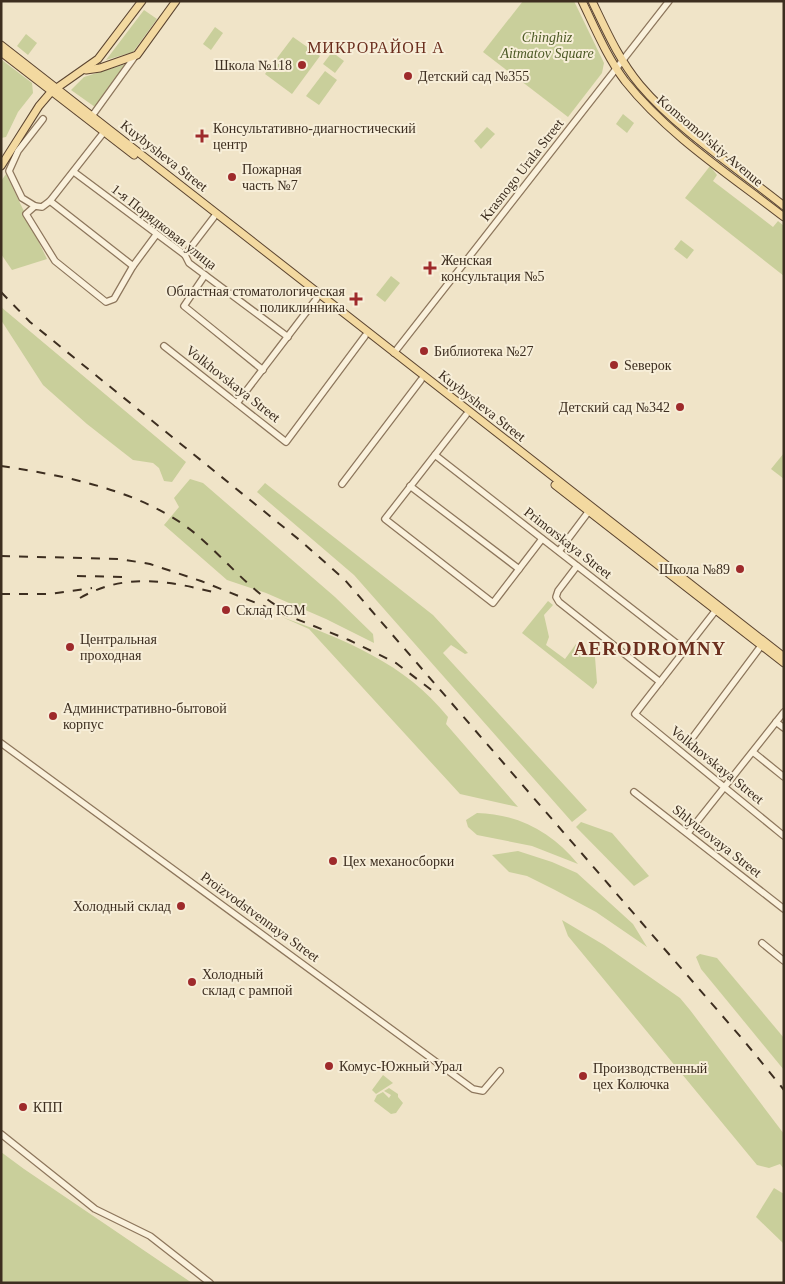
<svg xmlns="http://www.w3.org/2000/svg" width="785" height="1284" font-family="'Times New Roman',serif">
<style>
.green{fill:#c9cf9b}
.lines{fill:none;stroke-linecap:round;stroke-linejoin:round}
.minor-casing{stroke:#8d765c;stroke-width:8}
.major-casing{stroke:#5b4430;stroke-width:9}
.minor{stroke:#faf1dc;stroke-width:5.5}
.major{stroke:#f3d9a0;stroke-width:7}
.rail{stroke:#3d2e20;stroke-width:2;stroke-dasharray:9 9;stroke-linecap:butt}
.poi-dot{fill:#9e2a2b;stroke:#f7eed8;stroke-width:2}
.labels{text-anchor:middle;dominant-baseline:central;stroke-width:4;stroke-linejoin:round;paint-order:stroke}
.park-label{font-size:14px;font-style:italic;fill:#4d5a26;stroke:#f7eed8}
.poi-label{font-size:14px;fill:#3d2e20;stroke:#f7eed8;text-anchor:start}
.street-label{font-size:14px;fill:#3d2e20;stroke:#f7eed8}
.quarter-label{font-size:16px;letter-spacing:1px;fill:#6b2e1e;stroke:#f7eed8}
.district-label{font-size:19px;font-weight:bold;letter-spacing:1px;fill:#6b2e1e;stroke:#f7eed8}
</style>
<rect width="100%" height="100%" fill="#f0e4c8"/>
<g class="green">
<path d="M 523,1 L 574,1 L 604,63 L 602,73 L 568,117 L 483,52 Z"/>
<path d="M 144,10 L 157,19 L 133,52 L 106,60 Z"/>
<path d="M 215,27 L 223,33 L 211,50 L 203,44 Z"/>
<path d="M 26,34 L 37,43 L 28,55 L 17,46 Z"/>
<path d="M 293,37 L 320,56 L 292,94 L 265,74 Z"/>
<path d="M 332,52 L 344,61 L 335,73 L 323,64 Z"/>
<path d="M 2,60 L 32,83 L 33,93 L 18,112 L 6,137 L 1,138 Z"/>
<path d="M 129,63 L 95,107 L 71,90 L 84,77 Z"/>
<path d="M 325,71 L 337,80 L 319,105 L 306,96 Z"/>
<path d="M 623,114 L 634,123 L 627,133 L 616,124 Z"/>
<path d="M 487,127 L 495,134 L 481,149 L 474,141 Z"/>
<path d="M 710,166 L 717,175 L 713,181 L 773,227 L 778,221 L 784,226 L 784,276 L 685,198 Z"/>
<path d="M 6,174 L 47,259 L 12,270 L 1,254 L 1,181 Z"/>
<path d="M 681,240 L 694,250 L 687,259 L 674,249 Z"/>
<path d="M 391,276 L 400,283 L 385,302 L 376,295 Z"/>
<path d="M 1,307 L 186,462 L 172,482 L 164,481 L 159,468 L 153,463 L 133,460 L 87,424 L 43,385 L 1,320 Z"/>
<path d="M 784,453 L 784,479 L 771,469 Z"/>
<path d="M 190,479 L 203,483 L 335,597 L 373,634 L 374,643 L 326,619 L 266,593 L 227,580 L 164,525 L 179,507 L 174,498 Z"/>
<path d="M 265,483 L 433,615 L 468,653 L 465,654 L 451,645 L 443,653 L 587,810 L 572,822 L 354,575 L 257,492 Z"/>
<path d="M 548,601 L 553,605 L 544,615 L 549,637 L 546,645 L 565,659 L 576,644 L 595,657 L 597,683 L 593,689 L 522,633 Z"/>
<path d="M 282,617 C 344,639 406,664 448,717 L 446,724 L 518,807 L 460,794 L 309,629 Z"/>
<path d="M 477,813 C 518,814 552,832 578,864 L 532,846 L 477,835 L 468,827 L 466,820 Z"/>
<path d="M 581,822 L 612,833 L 649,876 L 634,886 L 576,827 Z"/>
<path d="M 518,851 L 552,862 L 577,873 L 633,924 L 647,947 L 596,912 L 555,890 L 527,876 L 509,872 L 492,855 Z"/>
<path d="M 562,920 L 604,945 L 680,998 L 690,1010 L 784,1134 L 784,1169 L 780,1164 L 769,1168 L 757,1165 L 568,936 Z"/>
<path d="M 700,954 L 717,958 L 784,1038 L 784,1070 L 701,969 L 696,957 Z"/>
<path d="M 383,1075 L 393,1083 L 376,1094 L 372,1090 Z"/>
<path d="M 389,1088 L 398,1094 L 398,1097 L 403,1103 L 396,1113 L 391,1114 L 374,1101 L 377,1095 L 383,1092 L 389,1098 L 391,1095 L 384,1091 Z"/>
<path d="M 1,1152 L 24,1169 L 192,1283 L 1,1283 Z"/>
<path d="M 774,1188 L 784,1194 L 784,1244 L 756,1217 Z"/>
</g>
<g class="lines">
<g class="minor-casing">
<g id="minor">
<path d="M 92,116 L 136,55"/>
<path d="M 104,132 L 50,201 L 42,207 L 35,206 L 26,214 L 55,261 L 106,302 L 114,299 L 133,266 L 156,235"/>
<path d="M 74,172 L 185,255 L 189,263 L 288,337"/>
<path d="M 50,201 L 133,266"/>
<path d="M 35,206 L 22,198 L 9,171 L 18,151 L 43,119"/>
<path d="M 185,255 L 214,217"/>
<path d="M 205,275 L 184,306 L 263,370"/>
<path d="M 164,346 L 286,442 L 365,336"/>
<path d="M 394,353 L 669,1"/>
<path d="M 237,403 L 317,298"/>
<path d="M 466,415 L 385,519 L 493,603 L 542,539"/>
<path d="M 435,455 L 685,650"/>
<path d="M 342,484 L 421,380"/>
<path d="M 410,486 L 519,569"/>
<path d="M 559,551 L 589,511"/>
<path d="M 577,566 L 558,591 L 556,597 L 559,602 L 660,682"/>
<path d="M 716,610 L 635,714 L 784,836"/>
<path d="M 776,722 L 784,728"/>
<path d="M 690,741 L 761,646"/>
<path d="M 1,743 L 473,1089 L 483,1091 L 500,1071"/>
<path d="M 753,752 L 784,777"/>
<path d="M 634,792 L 784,909"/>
<path d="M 688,833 L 784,712"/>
<path d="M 762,943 L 784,961"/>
<path d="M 1,1134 L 95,1209 L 150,1236 L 210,1283"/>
</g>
</g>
<g class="major-casing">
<g id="major">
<path d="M 582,1 C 595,28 607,57 625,81 C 668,135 730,175 784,217"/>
<path d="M 592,1 C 606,30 619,60 640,85 C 677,129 738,169 784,206"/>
<path d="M 1,45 L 784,657"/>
<path d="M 1,52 L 134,155"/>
<path d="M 86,70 L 100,68 L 137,55 L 176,1"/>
<path d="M 1,166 L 39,106 L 51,92 L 98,59 L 142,1"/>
<path d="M 555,485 L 784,663"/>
</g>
</g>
<use href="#minor" class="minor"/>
<use href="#major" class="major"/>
<g class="rail">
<path d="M 1,292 L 30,322 L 302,542 L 345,580 L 745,1042 L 784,1090"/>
<path d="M 1,466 C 67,476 145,491 197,535 C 224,558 247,587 277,606"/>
<path d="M 1,556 L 120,559 L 150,564 L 201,581 L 349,640 L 396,663 L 438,695"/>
<path d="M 77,576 L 126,577"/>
<path d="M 1,594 L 49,594 L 92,588"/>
<path d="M 80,598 C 125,572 169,581 217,593"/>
</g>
</g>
<g class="poi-dot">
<circle cx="302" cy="65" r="5"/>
<circle cx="408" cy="76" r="5"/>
<path d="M199.5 128.5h5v5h5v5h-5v5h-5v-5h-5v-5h5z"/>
<circle cx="232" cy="177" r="5"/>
<path d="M427.5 260.5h5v5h5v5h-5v5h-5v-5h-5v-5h5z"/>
<path d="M353.5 291.5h5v5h5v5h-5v5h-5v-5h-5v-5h5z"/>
<circle cx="424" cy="351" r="5"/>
<circle cx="614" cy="365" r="5"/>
<circle cx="680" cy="407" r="5"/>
<circle cx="740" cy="569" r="5"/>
<circle cx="226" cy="610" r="5"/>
<circle cx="70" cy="647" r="5"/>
<circle cx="53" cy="716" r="5"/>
<circle cx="333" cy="861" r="5"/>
<circle cx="181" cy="906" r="5"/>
<circle cx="192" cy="982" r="5"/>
<circle cx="329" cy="1066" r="5"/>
<circle cx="583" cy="1076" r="5"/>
<circle cx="23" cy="1107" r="5"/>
</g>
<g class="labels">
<g class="park-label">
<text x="547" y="37">Chinghiz<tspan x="547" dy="16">Aitmatov Square</tspan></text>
</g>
<g class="poi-label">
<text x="292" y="65" text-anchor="end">Школа №118</text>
<text x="418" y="76">Детский сад №355</text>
<text x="213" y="128">Консультативно-диагностический<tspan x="213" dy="16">центр</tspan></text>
<text x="242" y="169">Пожарная<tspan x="242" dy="16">часть №7</tspan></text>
<text x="441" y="260">Женская<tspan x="441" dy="16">консультация №5</tspan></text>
<text x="345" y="291" text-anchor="end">Областная стоматологическая<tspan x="345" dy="16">поликлинника</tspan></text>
<text x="434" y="351">Библиотека №27</text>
<text x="624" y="365">Sеверок</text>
<text x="670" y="407" text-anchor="end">Детский сад №342</text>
<text x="730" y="569" text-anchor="end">Школа №89</text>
<text x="236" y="610">Склад ГСМ</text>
<text x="80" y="639">Центральная<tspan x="80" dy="16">проходная</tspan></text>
<text x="63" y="708">Административно-бытовой<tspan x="63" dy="16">корпус</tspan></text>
<text x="343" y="861">Цех механосборки</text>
<text x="171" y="906" text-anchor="end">Холодный склад</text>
<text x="202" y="974">Холодный<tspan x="202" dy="16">склад с рампой</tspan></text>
<text x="339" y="1066">Комус-Южный Урал</text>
<text x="593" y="1068">Производственный<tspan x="593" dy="16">цех Колючка</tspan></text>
<text x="33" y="1107">КПП</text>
</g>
<g class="street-label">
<text transform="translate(710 141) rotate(40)">Komsomol'skiy Avenue</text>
<text transform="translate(164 156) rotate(38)">Kuybysheva Street</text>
<text transform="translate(522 170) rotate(-52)">Krasnogo Urala Street</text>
<text transform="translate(164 227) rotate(38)">1-я Порядковая улица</text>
<text transform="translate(233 384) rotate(38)">Volkhovskaya Street</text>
<text transform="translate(482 406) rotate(38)">Kuybysheva Street</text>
<text transform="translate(568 543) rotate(38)">Primorskaya Street</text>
<text transform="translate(717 765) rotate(39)">Volkhovskaya Street</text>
<text transform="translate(717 841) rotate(38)">Shlyuzovaya Street</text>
<text transform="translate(260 917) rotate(36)">Proizvodstvennaya Street</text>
</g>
<g class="quarter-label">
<text x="376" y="47">МИКРОРАЙОН А</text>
</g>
<g class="district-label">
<text x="650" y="648">AERODROMNY</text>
</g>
</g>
<rect width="785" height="1284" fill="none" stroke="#3d2e20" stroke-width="5"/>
</svg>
